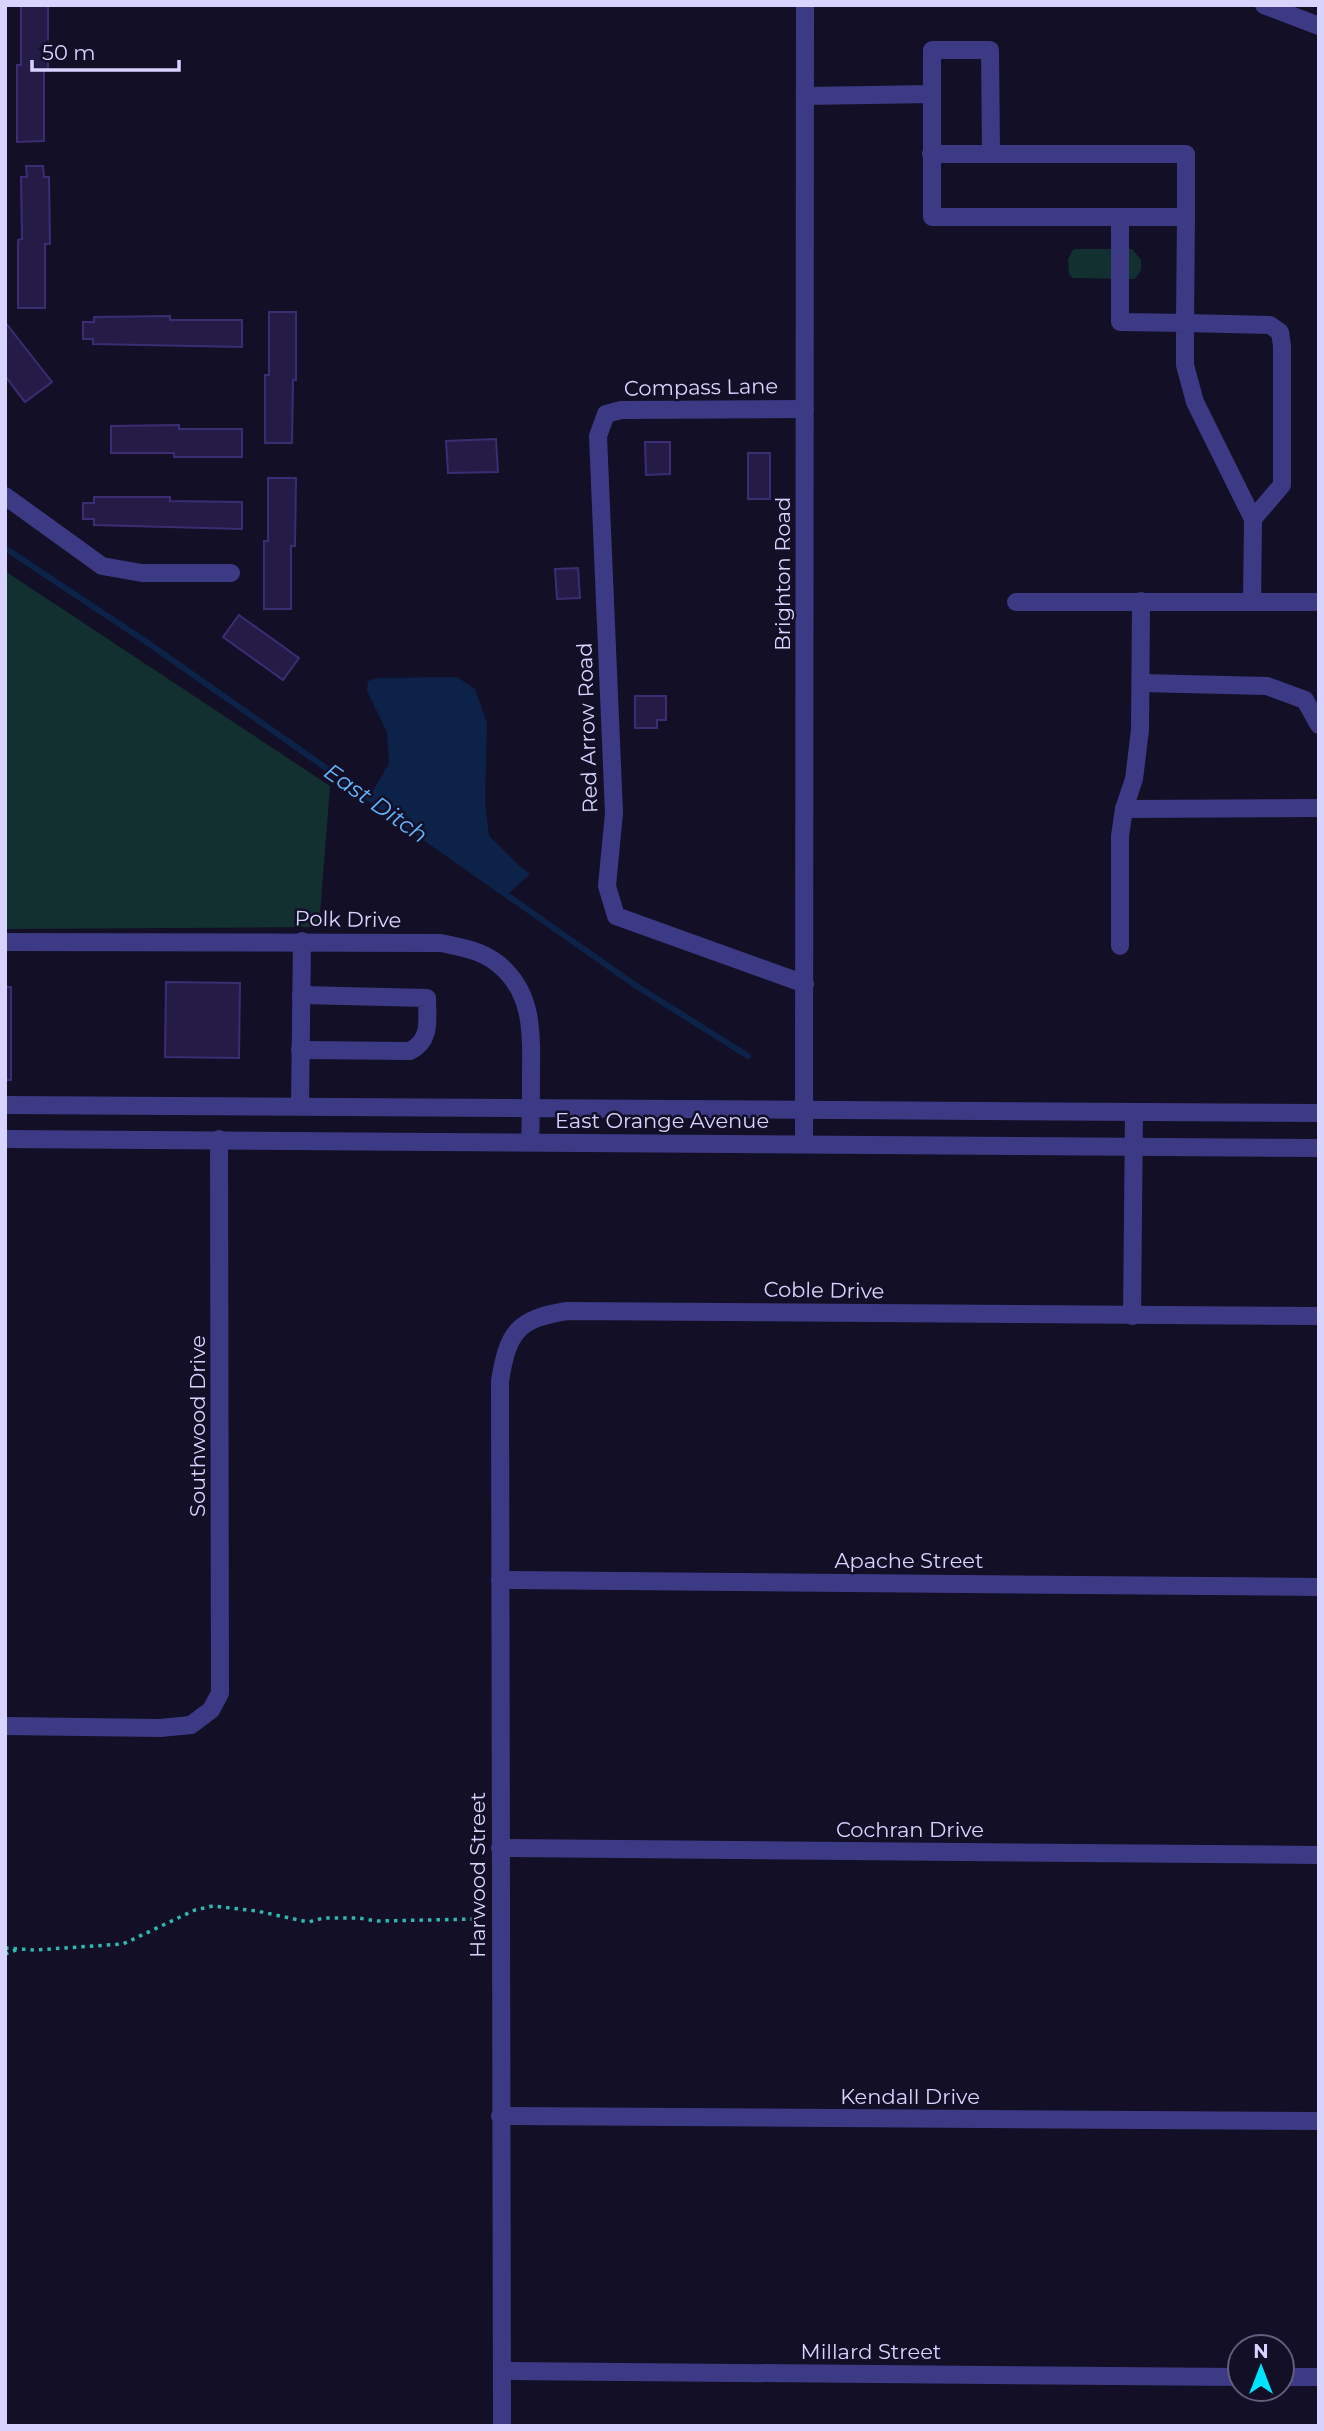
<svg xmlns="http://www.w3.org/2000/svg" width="1324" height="2431" font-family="Montserrat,sans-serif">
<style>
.green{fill:#12302f}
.water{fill:#0c2248}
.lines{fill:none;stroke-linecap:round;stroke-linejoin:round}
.stream{stroke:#0c2248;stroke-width:6}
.building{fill:#241b47;stroke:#3b2d73;stroke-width:2}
.path{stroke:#2fb8b0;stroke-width:3.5;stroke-dasharray:3.5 5;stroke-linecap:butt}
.minor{stroke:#3d3a85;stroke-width:18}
.labels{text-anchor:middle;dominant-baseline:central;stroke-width:5;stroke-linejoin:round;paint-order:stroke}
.street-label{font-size:21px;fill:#d9d4ff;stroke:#130f26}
.water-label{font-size:23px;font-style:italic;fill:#62b6ff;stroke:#130f26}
</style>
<rect width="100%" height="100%" fill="#130f26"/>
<g class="green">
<path d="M 1075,249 L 1132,249 L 1141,260 L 1141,270 L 1135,279 L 1073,278 L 1069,274 L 1068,259 L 1072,251 Z"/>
<path d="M 5,571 L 330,786 L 319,927 L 5,929 Z"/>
</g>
<path class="water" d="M 457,677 L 475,689 L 487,723 L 485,804 L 489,836 L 516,863 L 530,874 L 507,895 L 369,798 L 389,763 L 387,732 L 367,691 L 368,681 L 378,678 Z"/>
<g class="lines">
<path class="stream" d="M 5,548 L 148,643 L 635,985 L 748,1056"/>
</g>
<g class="building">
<path d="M 21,5 L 48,5 L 48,69 L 44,70 L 44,141 L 17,142 L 17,65 L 21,65 Z"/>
<path d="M 26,166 L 43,166 L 44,177 L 49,177 L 50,244 L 45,244 L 45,308 L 18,308 L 18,240 L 22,239 L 21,177 L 27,177 Z"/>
<path d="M 269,312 L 296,312 L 296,380 L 293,380 L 292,443 L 265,443 L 265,375 L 269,375 Z"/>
<path d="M 170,316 L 170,320 L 242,320 L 242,347 L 93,344 L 93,339 L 83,339 L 83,322 L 94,322 L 94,317 Z"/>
<path d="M 5,322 L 52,382 L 25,402 L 5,376 Z"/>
<path d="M 179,425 L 179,429 L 242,429 L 242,457 L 174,457 L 174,453 L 111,453 L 111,426 Z"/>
<path d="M 496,439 L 498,472 L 448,473 L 446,441 Z"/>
<path d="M 645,442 L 670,442 L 670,474 L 646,475 Z"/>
<rect x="748" y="453" width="22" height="46"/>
<path d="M 268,478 L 296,478 L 295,546 L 291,546 L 291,609 L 264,609 L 264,541 L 268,541 Z"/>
<path d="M 94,497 L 170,497 L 170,501 L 242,502 L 242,529 L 94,525 L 94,519 L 83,519 L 83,503 L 94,503 Z"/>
<path d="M 578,568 L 580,598 L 557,599 L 555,569 Z"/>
<path d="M 239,615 L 299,658 L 283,680 L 223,637 Z"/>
<path d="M 635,696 L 666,696 L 666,720 L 657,720 L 657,728 L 635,728 Z"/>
<path d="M 166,982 L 240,983 L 239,1058 L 165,1057 Z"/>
<rect x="5" y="987" width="6" height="93"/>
</g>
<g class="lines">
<g class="path">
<path d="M 5,1948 L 35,1950 L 123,1944 L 195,1910 L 213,1906 L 257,1911 L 308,1922 L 324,1918 L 358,1918 L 377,1921 L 477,1919"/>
<path d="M 5,1954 L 16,1950"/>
</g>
<g class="minor">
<path d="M 1264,5 L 1319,26"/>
<path d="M 932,94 L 932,50 L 990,50 L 991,153"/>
<path d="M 805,96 L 932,94 L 932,217 L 1186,217 L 1186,154 L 931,154"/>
<path d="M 1120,218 L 1120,322 L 1185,323 L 1185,365 L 1195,402 L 1253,519 L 1282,485 L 1282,346 L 1280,332 L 1270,325 L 1185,323 L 1186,217"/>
<path d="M 805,409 L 621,410 L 606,414 L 598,436 L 614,813 L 607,886 L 616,916 L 805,984"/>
<path d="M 5,496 L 102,566 L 142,573 L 231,573"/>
<path d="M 1016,602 L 1319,602"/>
<path d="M 1252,602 L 1253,519"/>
<path d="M 1141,683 L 1267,686 L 1305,700 L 1319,725"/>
<path d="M 1124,809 L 1319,808"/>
<path d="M 5,942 L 441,943 C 460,947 480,950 497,963 C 532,990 532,1031 531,1071 C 531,1095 531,1118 530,1142"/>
<path d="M 1120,946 L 1120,836 L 1124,809 L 1134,779 L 1140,730 L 1141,601"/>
<path d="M 300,1050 L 410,1051 C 432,1040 427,1019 427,998 L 301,995"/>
<path d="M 5,1105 L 1319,1113"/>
<path d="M 300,1105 L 302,941"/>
<path d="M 5,1139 L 1319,1148"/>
<path d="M 804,1143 L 805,5"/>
<path d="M 1132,1316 L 1134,1112"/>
<path d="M 500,1580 L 1319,1587"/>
<path d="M 5,1726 L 160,1728 L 191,1725 L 211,1710 L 220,1693 L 219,1139"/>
<path d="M 500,1848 L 1319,1855"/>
<path d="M 500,2116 L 1319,2121"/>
<path d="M 502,2371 L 1240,2377"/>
<path d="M 1282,2377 L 1319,2377"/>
<path d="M 502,2426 L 500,1381 C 508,1332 517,1319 567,1311 L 1319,1316"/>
</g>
</g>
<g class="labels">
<g class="street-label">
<text transform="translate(701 387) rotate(-1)">Compass Lane</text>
<text transform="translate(782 574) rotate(-90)">Brighton Road</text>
<text transform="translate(587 728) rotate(-92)">Red Arrow Road</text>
<text transform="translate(348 919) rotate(1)">Polk Drive</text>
<text x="662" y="1120">East Orange Avenue</text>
<text transform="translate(824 1290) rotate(1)">Coble Drive</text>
<text transform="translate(197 1426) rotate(-90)">Southwood Drive</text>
<text x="909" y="1560">Apache Street</text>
<text x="910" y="1829">Cochran Drive</text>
<text transform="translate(477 1875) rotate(-90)">Harwood Street</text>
<text x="910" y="2096">Kendall Drive</text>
<text x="871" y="2351">Millard Street</text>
</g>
<g class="water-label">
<text transform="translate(376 803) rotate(35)">East Ditch</text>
</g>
</g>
<rect width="1324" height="2431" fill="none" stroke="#d9d4ff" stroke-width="14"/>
<g transform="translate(1261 2368)"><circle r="33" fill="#130f26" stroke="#625e7d" stroke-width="2"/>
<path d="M0-5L12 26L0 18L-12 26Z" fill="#00e5ff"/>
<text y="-10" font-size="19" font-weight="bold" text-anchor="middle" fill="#d9d4ff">N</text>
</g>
<path d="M32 60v10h147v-10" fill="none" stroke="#d9d4ff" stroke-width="3.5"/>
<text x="42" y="60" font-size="21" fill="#d9d4ff" stroke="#130f26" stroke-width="5" paint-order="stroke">50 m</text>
</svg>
